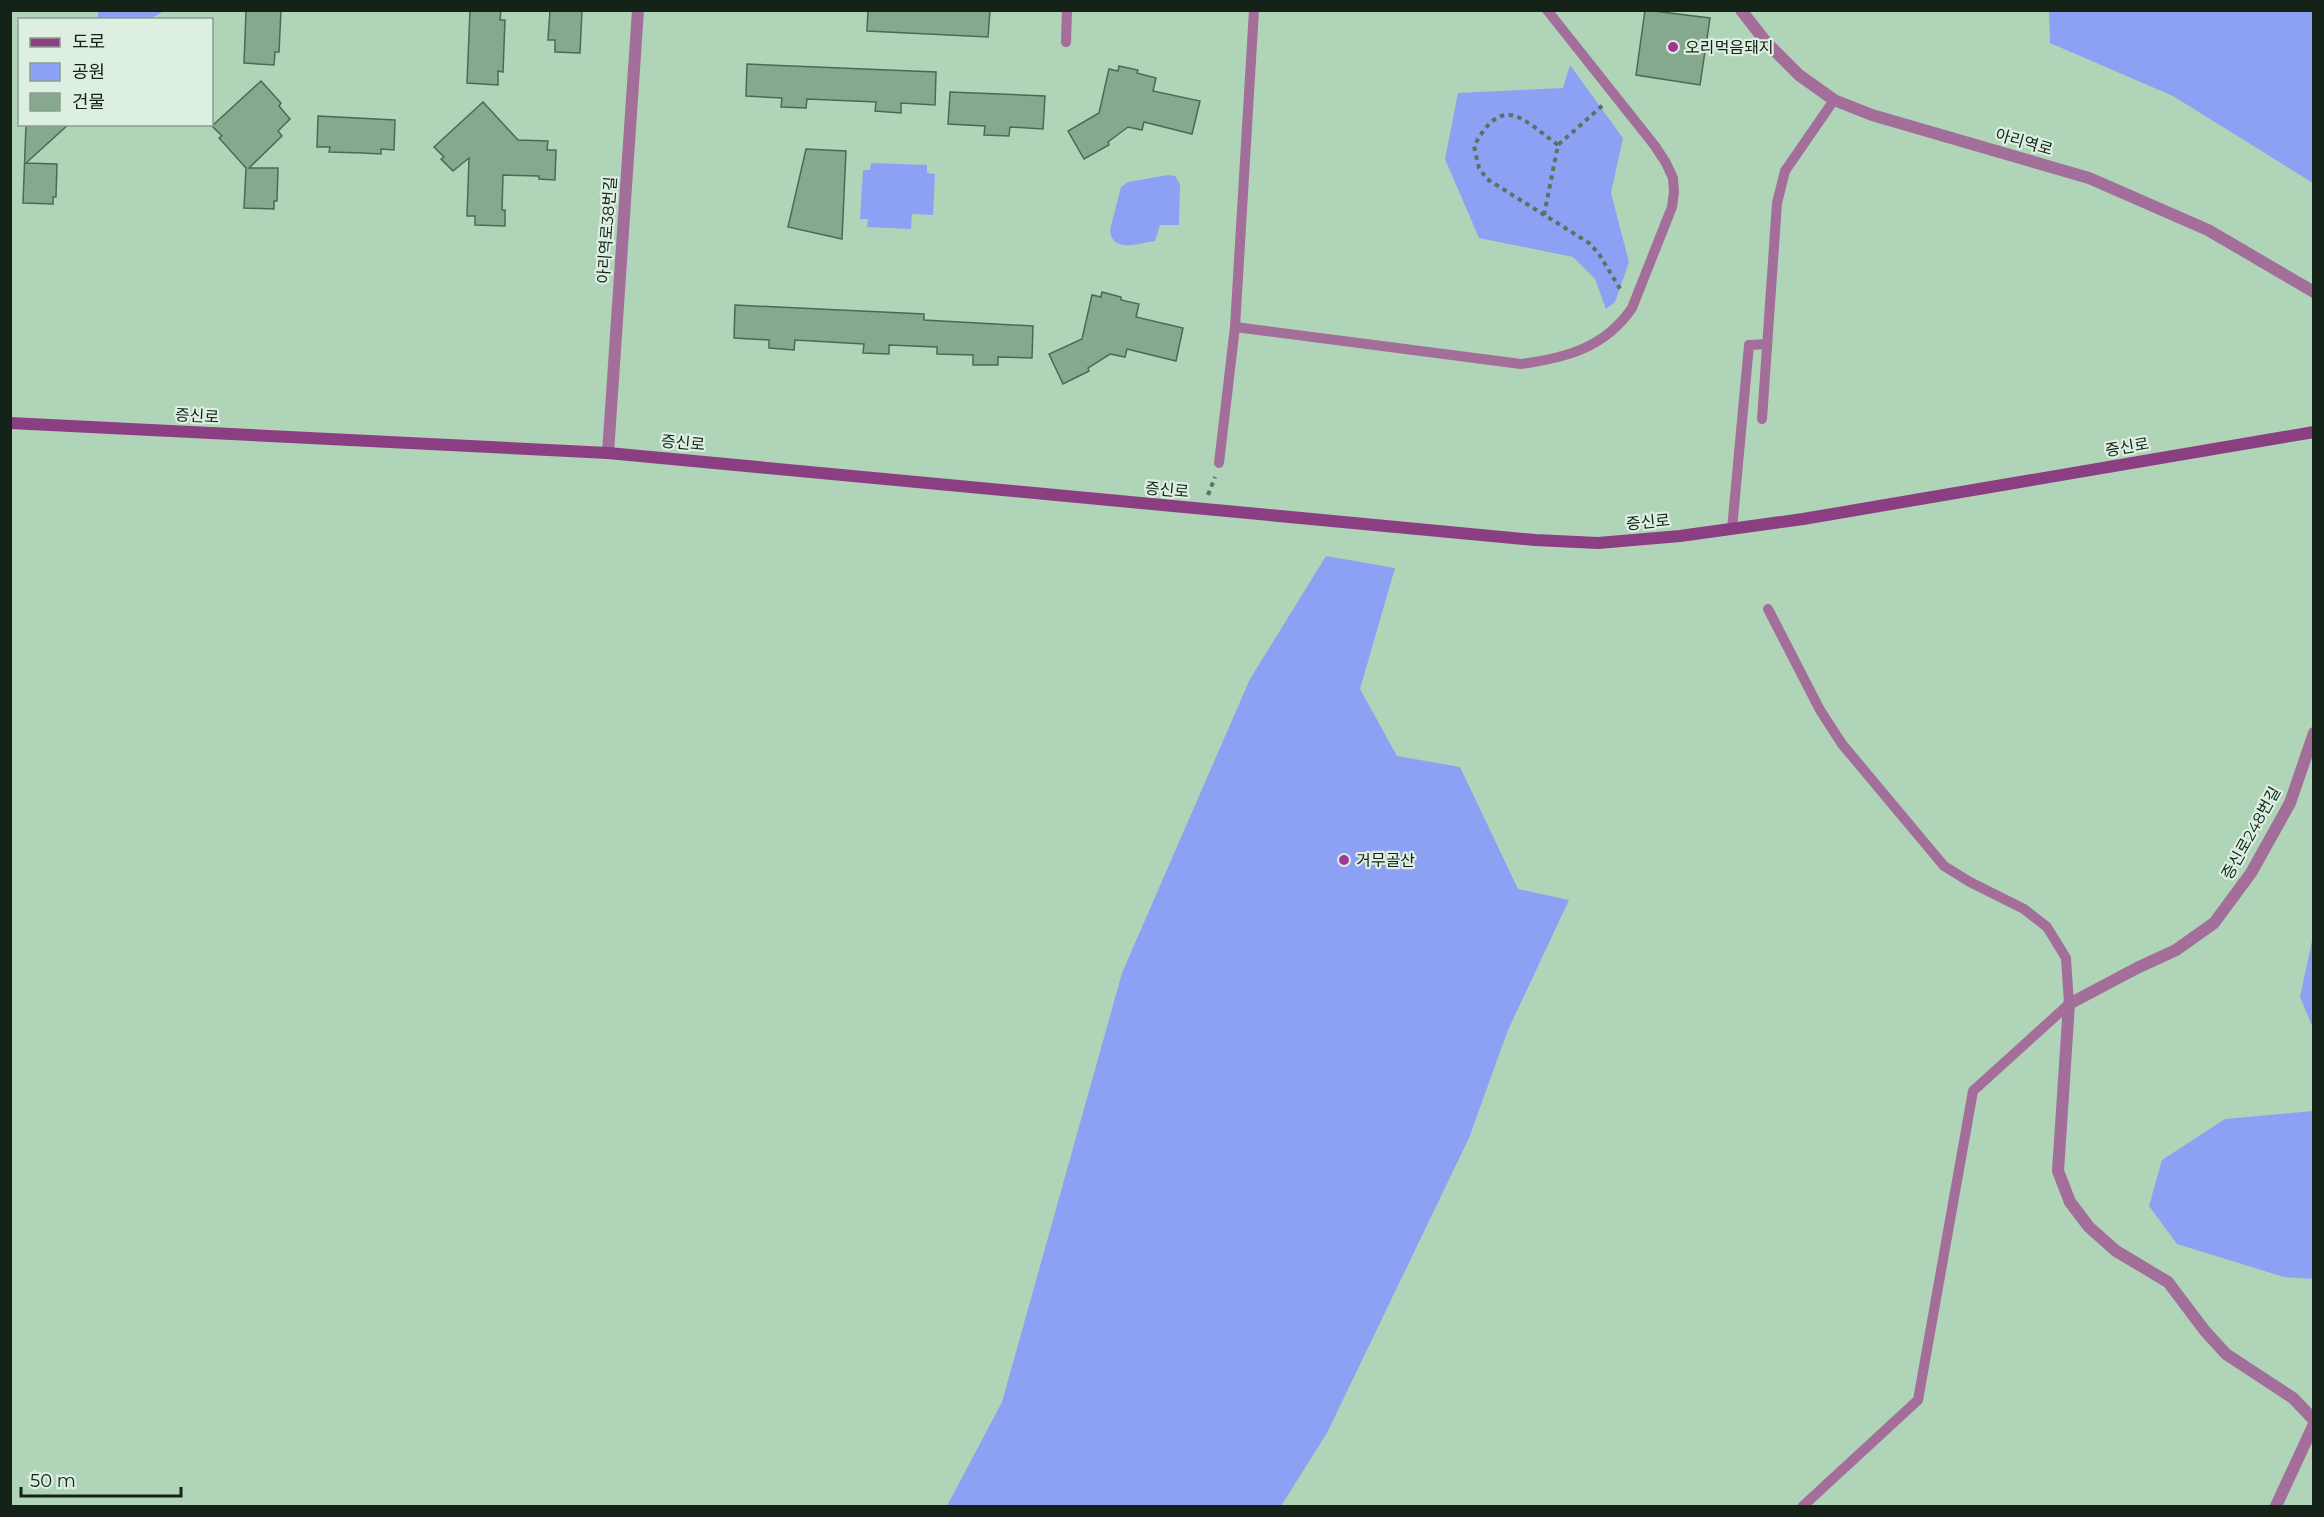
<svg xmlns="http://www.w3.org/2000/svg" width="2324" height="1517" font-family="Montserrat,'Noto Sans KR',sans-serif">
<style>
.green{fill:#8ca1f3}
.building{fill:#85a88e;stroke:#4a6b53;stroke-width:1.5}
.lines{fill:none;stroke-linecap:round;stroke-linejoin:round}
.path{stroke:#5a7260;stroke-width:4;stroke-dasharray:4.5 4.5;stroke-linecap:butt}
.lane{stroke:#a36e9a;stroke-width:10}
.street{stroke:#a36e9a;stroke-width:12}
.secondary{stroke:#8c3e82;stroke-width:12}
.poi-dot{fill:#a23696;stroke:#ddefe1;stroke-width:2}
.labels{text-anchor:middle;dominant-baseline:central;stroke-width:4.5;stroke-linejoin:round;paint-order:stroke}
.poi-label{font-size:16px;fill:#142218;stroke:#ddefe1;text-anchor:start}
.street-label{font-size:16px;fill:#142218;stroke:#ddefe1}
</style>
<rect width="100%" height="100%" fill="#b0d4b8"/>
<g class="green">
<path d="M 98,11 L 98,10 L 164,11 L 150,19 L 98,20 Z"/>
<path d="M 2049,11 L 2313,11 L 2313,183 L 2173,96 L 2050,43 Z"/>
<path d="M 1570,65 L 1623,138 L 1611,193 L 1629,262 L 1615,302 L 1606,309 L 1595,279 L 1573,257 L 1479,238 L 1445,159 L 1458,93 L 1563,88 Z"/>
<path d="M 871,163 L 927,165 L 927,173 L 935,174 L 933,215 L 912,214 L 911,229 L 867,227 L 868,219 L 860,219 L 863,170 L 870,170 Z"/>
<path d="M 1168,175 L 1175,176 L 1180,184 L 1179,225 L 1160,225 L 1155,241 C 1139,243 1112,254 1110,230 L 1121,187 L 1128,182 Z"/>
<path d="M 1326,556 L 1395,568 L 1360,689 L 1397,756 L 1460,767 L 1518,889 L 1569,900 L 1508,1030 L 1469,1138 L 1327,1433 L 1281,1506 L 947,1506 L 1002,1402 L 1122,973 L 1250,679 Z"/>
<path d="M 2313,936 L 2313,1028 L 2300,997 Z"/>
<path d="M 2313,1111 L 2313,1279 L 2284,1277 L 2177,1244 L 2149,1206 L 2162,1160 L 2225,1119 Z"/>
</g>
<g class="building">
<path d="M 246,10 L 281,10 L 279,52 L 275,52 L 274,65 L 244,63 Z"/>
<path d="M 470,10 L 501,10 L 500,20 L 505,20 L 503,72 L 498,71 L 498,85 L 467,83 Z"/>
<path d="M 550,10 L 582,10 L 580,53 L 555,52 L 555,40 L 548,40 Z"/>
<path d="M 868,10 L 990,10 L 988,37 L 867,31 Z"/>
<path d="M 1645,10 L 1710,18 L 1700,85 L 1636,75 Z"/>
<path d="M 747,64 L 936,72 L 935,105 L 901,103 L 901,113 L 875,111 L 876,102 L 807,99 L 806,108 L 781,107 L 782,98 L 746,96 Z"/>
<path d="M 1119,66 L 1138,70 L 1137,73 L 1156,78 L 1153,91 L 1200,101 L 1192,134 L 1144,122 L 1142,130 L 1128,127 L 1108,142 L 1109,145 L 1084,159 L 1068,131 L 1099,113 L 1109,69 L 1118,71 Z"/>
<path d="M 261,81 L 281,103 L 279,106 L 290,119 L 278,131 L 282,136 L 249,168 L 278,168 L 277,201 L 274,201 L 274,209 L 244,208 L 246,168 L 219,138 L 222,136 L 212,126 Z"/>
<path d="M 950,92 L 1045,96 L 1043,129 L 1010,127 L 1009,136 L 984,135 L 985,126 L 948,124 Z"/>
<path d="M 483,102 L 518,140 L 548,141 L 547,150 L 556,150 L 555,180 L 539,179 L 539,176 L 503,175 L 502,210 L 505,210 L 505,226 L 475,225 L 475,216 L 467,216 L 469,158 L 453,171 L 441,159 L 444,157 L 434,147 Z"/>
<path d="M 318,116 L 395,120 L 394,150 L 381,149 L 381,154 L 363,153 L 329,152 L 330,147 L 317,147 Z"/>
<path d="M 26,124 L 69,124 L 26,163 L 57,164 L 56,197 L 53,197 L 53,204 L 23,203 Z"/>
<path d="M 806,149 L 846,151 L 842,239 L 788,227 Z"/>
<path d="M 1102,292 L 1121,297 L 1121,300 L 1139,304 L 1136,317 L 1183,328 L 1176,361 L 1127,349 L 1125,357 L 1110,354 L 1088,368 L 1089,371 L 1063,384 L 1049,354 L 1082,339 L 1092,295 L 1101,297 Z"/>
<path d="M 735,305 L 924,314 L 924,320 L 1033,326 L 1032,358 L 998,357 L 998,365 L 973,365 L 973,355 L 937,354 L 937,347 L 889,345 L 889,354 L 863,353 L 864,344 L 795,340 L 794,350 L 769,348 L 769,340 L 734,338 Z"/>
</g>
<g class="lines">
<g class="path">
<path d="M 1558,145 C 1521,118 1503,93 1474,146 L 1479,168 L 1487,179 L 1589,243 L 1599,254 L 1622,292"/>
<path d="M 1544,215 L 1558,145 L 1603,105"/>
<path d="M 1208,495 L 1215,477"/>
</g>
<g class="lane">
<path d="M 1066,42 L 1067,10"/>
<path d="M 1235,327 L 1521,364 C 1565,358 1605,348 1632,308 L 1672,207 L 1674,192 L 1673,178 L 1666,163 L 1655,146 L 1547,10"/>
<path d="M 1762,419 L 1777,203 L 1785,171 L 1834,100"/>
<path d="M 1219,463 L 1235,327 L 1254,10"/>
<path d="M 1732,529 L 1749,345 L 1767,344"/>
<path d="M 1768,609 L 1820,710 L 1842,744 L 1944,866 L 1970,882 L 2024,909 L 2047,927 L 2066,958 L 2069,1004 L 1973,1091 L 1918,1400 L 1803,1506"/>
</g>
<g class="street">
<path d="M 1741,10 L 1766,42 L 1799,75 L 1834,100 L 1872,115 L 2089,178 L 2208,230 L 2314,292"/>
<path d="M 608,453 L 638,10"/>
<path d="M 2314,733 L 2290,803 L 2251,873 L 2214,923 L 2176,950 L 2137,968 L 2069,1004 L 2058,1171 L 2070,1202 L 2089,1227 L 2116,1251 L 2168,1282 L 2205,1331 L 2226,1354 L 2293,1398 L 2314,1420"/>
<path d="M 2276,1506 L 2314,1424"/>
</g>
<path class="secondary" d="M 10,423 L 608,453 L 1535,540 L 1598,543 L 1680,536 L 1803,519 L 2314,432"/>
</g>
<g class="poi-dot">
<circle cx="1673" cy="47" r="6"/>
<circle cx="1344" cy="860" r="6"/>
</g>
<g class="labels">
<g class="poi-label">
<text x="1685" y="47">오리먹음돼지</text>
<text x="1356" y="860">거무골산</text>
</g>
<g class="street-label">
<text transform="translate(2024 142) rotate(16)">아리역로</text>
<text transform="translate(607 230) rotate(-86)">아리역로38번길</text>
<text transform="translate(197 416) rotate(3)">증신로</text>
<text transform="translate(683 443) rotate(5)">증신로</text>
<text transform="translate(2127 447) rotate(-10)">증신로</text>
<text transform="translate(1167 490) rotate(5)">증신로</text>
<text transform="translate(1648 522) rotate(-5)">증신로</text>
<text transform="translate(2251 833) rotate(-61)">증신로248번길</text>
</g>
</g>
<rect width="2324" height="1517" fill="none" stroke="#142218" stroke-width="24"/>
<rect x="18" y="18" width="195" height="108" fill="#ddefe1" stroke="#8d9d91" stroke-width="1.5"/>
<rect x="30" y="38" width="30" height="9" fill="#8c3e82" stroke="#8d9d91" stroke-width="1.5"/>
<text x="72" y="48" font-size="18" fill="#142218">도로</text>
<rect x="30" y="63" width="30" height="18" fill="#8ca1f3" stroke="#8d9d91" stroke-width="1.5"/>
<text x="72" y="78" font-size="18" fill="#142218">공원</text>
<rect x="30" y="93" width="30" height="18" fill="#85a88e" stroke="#8d9d91" stroke-width="1.5"/>
<text x="72" y="108" font-size="18" fill="#142218">건물</text>
<path d="M21 1487v9h160v-9" fill="none" stroke="#142218" stroke-width="3"/>
<text x="30" y="1487" font-size="18" fill="#142218" stroke="#ddefe1" stroke-width="4.5" paint-order="stroke">50 m</text>
</svg>
